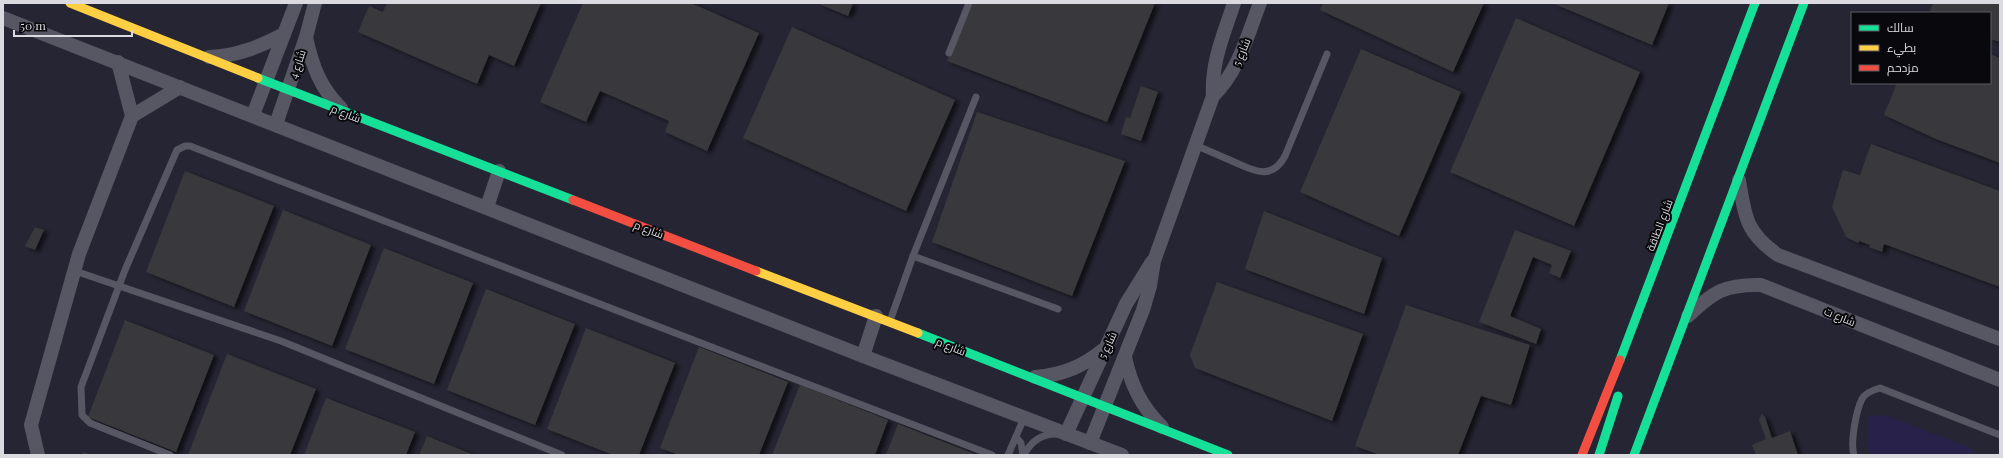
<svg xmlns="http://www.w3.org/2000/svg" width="2003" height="458" font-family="'Playfair Display',Cairo,serif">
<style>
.built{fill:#262533;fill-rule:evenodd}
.green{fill:#282149}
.building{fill:#38383c;filter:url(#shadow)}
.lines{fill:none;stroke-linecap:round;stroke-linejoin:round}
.lane{stroke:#575663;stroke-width:7}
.street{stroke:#575663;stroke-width:14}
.fast{stroke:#16e098;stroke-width:9}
.slow{stroke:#ffcf43;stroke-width:9}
.jam{stroke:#f24e42;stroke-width:9}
.labels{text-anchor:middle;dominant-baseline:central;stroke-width:4;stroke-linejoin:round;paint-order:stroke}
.street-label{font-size:11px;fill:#dadae0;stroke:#09090d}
</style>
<defs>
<filter id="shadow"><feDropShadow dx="4.5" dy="2.5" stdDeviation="2" flood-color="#0009"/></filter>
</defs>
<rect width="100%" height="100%" fill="#212026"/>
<path class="built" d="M 3,3 L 2000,3 L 2000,455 L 3,455 ZM 1852,13 L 1990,13 L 1990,83 L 1852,83 Z"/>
<path class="green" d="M 1885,415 L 1974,449 L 1973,455 L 1870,455 L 1867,441 L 1868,416 Z"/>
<g class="building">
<path d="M 387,3 L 541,3 L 514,66 L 489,55 L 477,84 L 358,32 L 369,6 L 383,12 Z"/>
<path d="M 583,3 L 691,3 L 759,33 L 707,151 L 665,132 L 669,121 L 600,91 L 586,122 L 540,102 Z"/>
<path d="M 817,3 L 853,3 L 848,16 Z"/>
<path d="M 972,3 L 1155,3 L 1107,122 L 947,61 Z"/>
<path d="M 1323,3 L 1484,3 L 1453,72 L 1320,10 Z"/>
<path d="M 1552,3 L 1669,3 L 1652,45 Z"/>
<path d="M 1933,3 L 2000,3 L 2000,42 L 1990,39 L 1990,13 L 1929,13 Z"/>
<path d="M 1516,18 L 1640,72 L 1574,226 L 1450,172 Z"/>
<path d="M 792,27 L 955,100 L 906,211 L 743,138 Z"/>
<path d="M 1361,49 L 1461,92 L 1399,236 L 1300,192 Z"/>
<path d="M 1990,54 L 2000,58 L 2000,163 L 1936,139 L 1884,115 L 1897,83 L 1990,83 Z"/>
<path d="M 1141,86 L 1158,92 L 1141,141 L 1121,134 L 1126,117 L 1130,118 Z"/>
<path d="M 977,112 L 1125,161 L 1072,296 L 932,242 Z"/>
<path d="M 1871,144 L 2000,191 L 2000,287 L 1884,244 L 1882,252 L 1869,247 L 1870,245 L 1859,241 L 1858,243 L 1846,237 L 1832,207 L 1843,170 L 1860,175 Z"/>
<path d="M 185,171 L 274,206 L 234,307 L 146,272 Z"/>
<path d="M 283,210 L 371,245 L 332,346 L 244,311 Z"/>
<path d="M 1264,211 L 1382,258 L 1364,314 L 1245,269 Z"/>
<path d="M 35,227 L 44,230 L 35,250 L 25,246 Z"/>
<path d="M 1515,230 L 1571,251 L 1560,278 L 1549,273 L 1552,265 L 1533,257 L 1510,316 L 1541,329 L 1536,344 L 1479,322 Z"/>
<path d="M 384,248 L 473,283 L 434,384 L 345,349 Z"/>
<path d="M 1217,282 L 1363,334 L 1332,421 L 1195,368 L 1190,355 Z"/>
<path d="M 486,289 L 575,324 L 535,425 L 447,390 Z"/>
<path d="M 1406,305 L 1530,345 L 1511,405 L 1481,396 L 1458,455 L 1380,455 L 1355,446 Z"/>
<path d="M 125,320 L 214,355 L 176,452 L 88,417 Z"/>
<path d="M 586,328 L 675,363 L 639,455 L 613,455 L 547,429 Z"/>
<path d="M 699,347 L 788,382 L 759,455 L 679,455 L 660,448 Z"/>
<path d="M 227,354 L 316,389 L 290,455 L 188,455 Z"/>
<path d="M 800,385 L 888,420 L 875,455 L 772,455 Z"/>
<path d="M 326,398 L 415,432 L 406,455 L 304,455 Z"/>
<path d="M 1762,414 L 1765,417 L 1772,438 L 1790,431 L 1798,455 L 1756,455 L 1752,445 L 1766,439 L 1759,420 Z"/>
<path d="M 898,424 L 977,455 L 886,455 Z"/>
<path d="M 427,436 L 474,455 L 419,455 Z"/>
<path d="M 83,452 L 92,455 L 82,455 Z"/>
</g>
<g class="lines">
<g class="lane">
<path d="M 949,53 L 969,3"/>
<path d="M 1195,145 C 1207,150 1220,156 1232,161 C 1252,170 1271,182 1285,156 L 1327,54"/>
<path d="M 913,256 L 1058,309"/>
<path d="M 75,271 L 281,341 L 562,455"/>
<path d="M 890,321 L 913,256 L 976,97"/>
<path d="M 1016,437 L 1021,443 L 1023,455"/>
<path d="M 170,455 L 90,423 L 82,415 L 81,387 L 125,270 L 177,150 L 185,146 L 190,146 L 992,455"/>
<path d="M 1008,455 L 1024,418"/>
<path d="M 1024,455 C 1031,441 1041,434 1056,434"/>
<path d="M 1854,455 C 1850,443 1856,411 1862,399 C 1865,393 1873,390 1880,388 L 2000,435"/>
</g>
<g class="street">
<path d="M 3,18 L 863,356 L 1122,455"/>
<path d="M 306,37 C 312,65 320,88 341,108"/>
<path d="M 209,57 C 237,56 259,47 284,34"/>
<path d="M 1213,96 C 1239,71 1247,36 1260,3"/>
<path d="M 253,115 L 296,3"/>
<path d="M 132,116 L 180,87"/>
<path d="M 276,124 L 306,37 L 315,3"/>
<path d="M 1739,180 C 1745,217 1746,233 1778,255 L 2000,339"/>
<path d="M 487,207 L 499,171"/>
<path d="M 1688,316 C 1713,292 1725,284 1761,285 L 2000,380"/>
<path d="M 863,356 L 876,316"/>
<path d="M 1125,357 C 1131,385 1141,406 1162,427"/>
<path d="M 1035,377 C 1062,375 1082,367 1103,350"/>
<path d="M 1066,434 L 1126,304 L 1152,262"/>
<path d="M 1090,443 L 1143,310 L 1150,286 L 1154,261 L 1213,96 C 1211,62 1224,34 1234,3"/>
<path d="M 38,455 L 31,425 L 79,254 L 132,116 L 118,62"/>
</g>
<g class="fast">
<path d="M 258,78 L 573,200"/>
<path d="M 918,333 L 1228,455"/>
<path d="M 1620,360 L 1755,3"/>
<path d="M 1599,455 L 1618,396"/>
<path d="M 1634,455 L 1804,3"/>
</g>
<g class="slow">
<path d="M 70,3 L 258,78"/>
<path d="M 756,271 L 918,333"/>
</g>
<g class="jam">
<path d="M 573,200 L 756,271"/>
<path d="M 1582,455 L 1620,360"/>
</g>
</g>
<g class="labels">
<g class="street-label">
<text transform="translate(1241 52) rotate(-68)">شارع 5</text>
<text transform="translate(297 64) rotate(-71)">شارع 4</text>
<text transform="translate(346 113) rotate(22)">شارع م</text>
<text transform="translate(1659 225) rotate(-69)">شارع الطاقة</text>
<text transform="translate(649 229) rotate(21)">شارع م</text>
<text transform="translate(1840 316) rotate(22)">شارع ت</text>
<text transform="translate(1107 345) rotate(-65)">شارع 5</text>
<text transform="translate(951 346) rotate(22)">شارع م</text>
</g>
</g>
<rect width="2003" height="458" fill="none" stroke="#dadae0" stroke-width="8"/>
<rect x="1851" y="12" width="140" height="72" fill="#09090d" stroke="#5d5d61"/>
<rect x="1859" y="25" width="20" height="6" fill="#16e098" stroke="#5d5d61"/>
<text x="1887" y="32" font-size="12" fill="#dadae0">سالك</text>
<rect x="1859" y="45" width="20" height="6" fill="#ffcf43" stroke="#5d5d61"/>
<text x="1887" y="52" font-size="12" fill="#dadae0">بطيء</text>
<rect x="1859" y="65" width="20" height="6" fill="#f24e42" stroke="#5d5d61"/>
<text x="1887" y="72" font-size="12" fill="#dadae0">مزدحم</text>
<path d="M14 30v6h118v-6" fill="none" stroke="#dadae0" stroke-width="2"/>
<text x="20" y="30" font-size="12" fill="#dadae0" stroke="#09090d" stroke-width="3" paint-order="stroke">50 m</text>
</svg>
